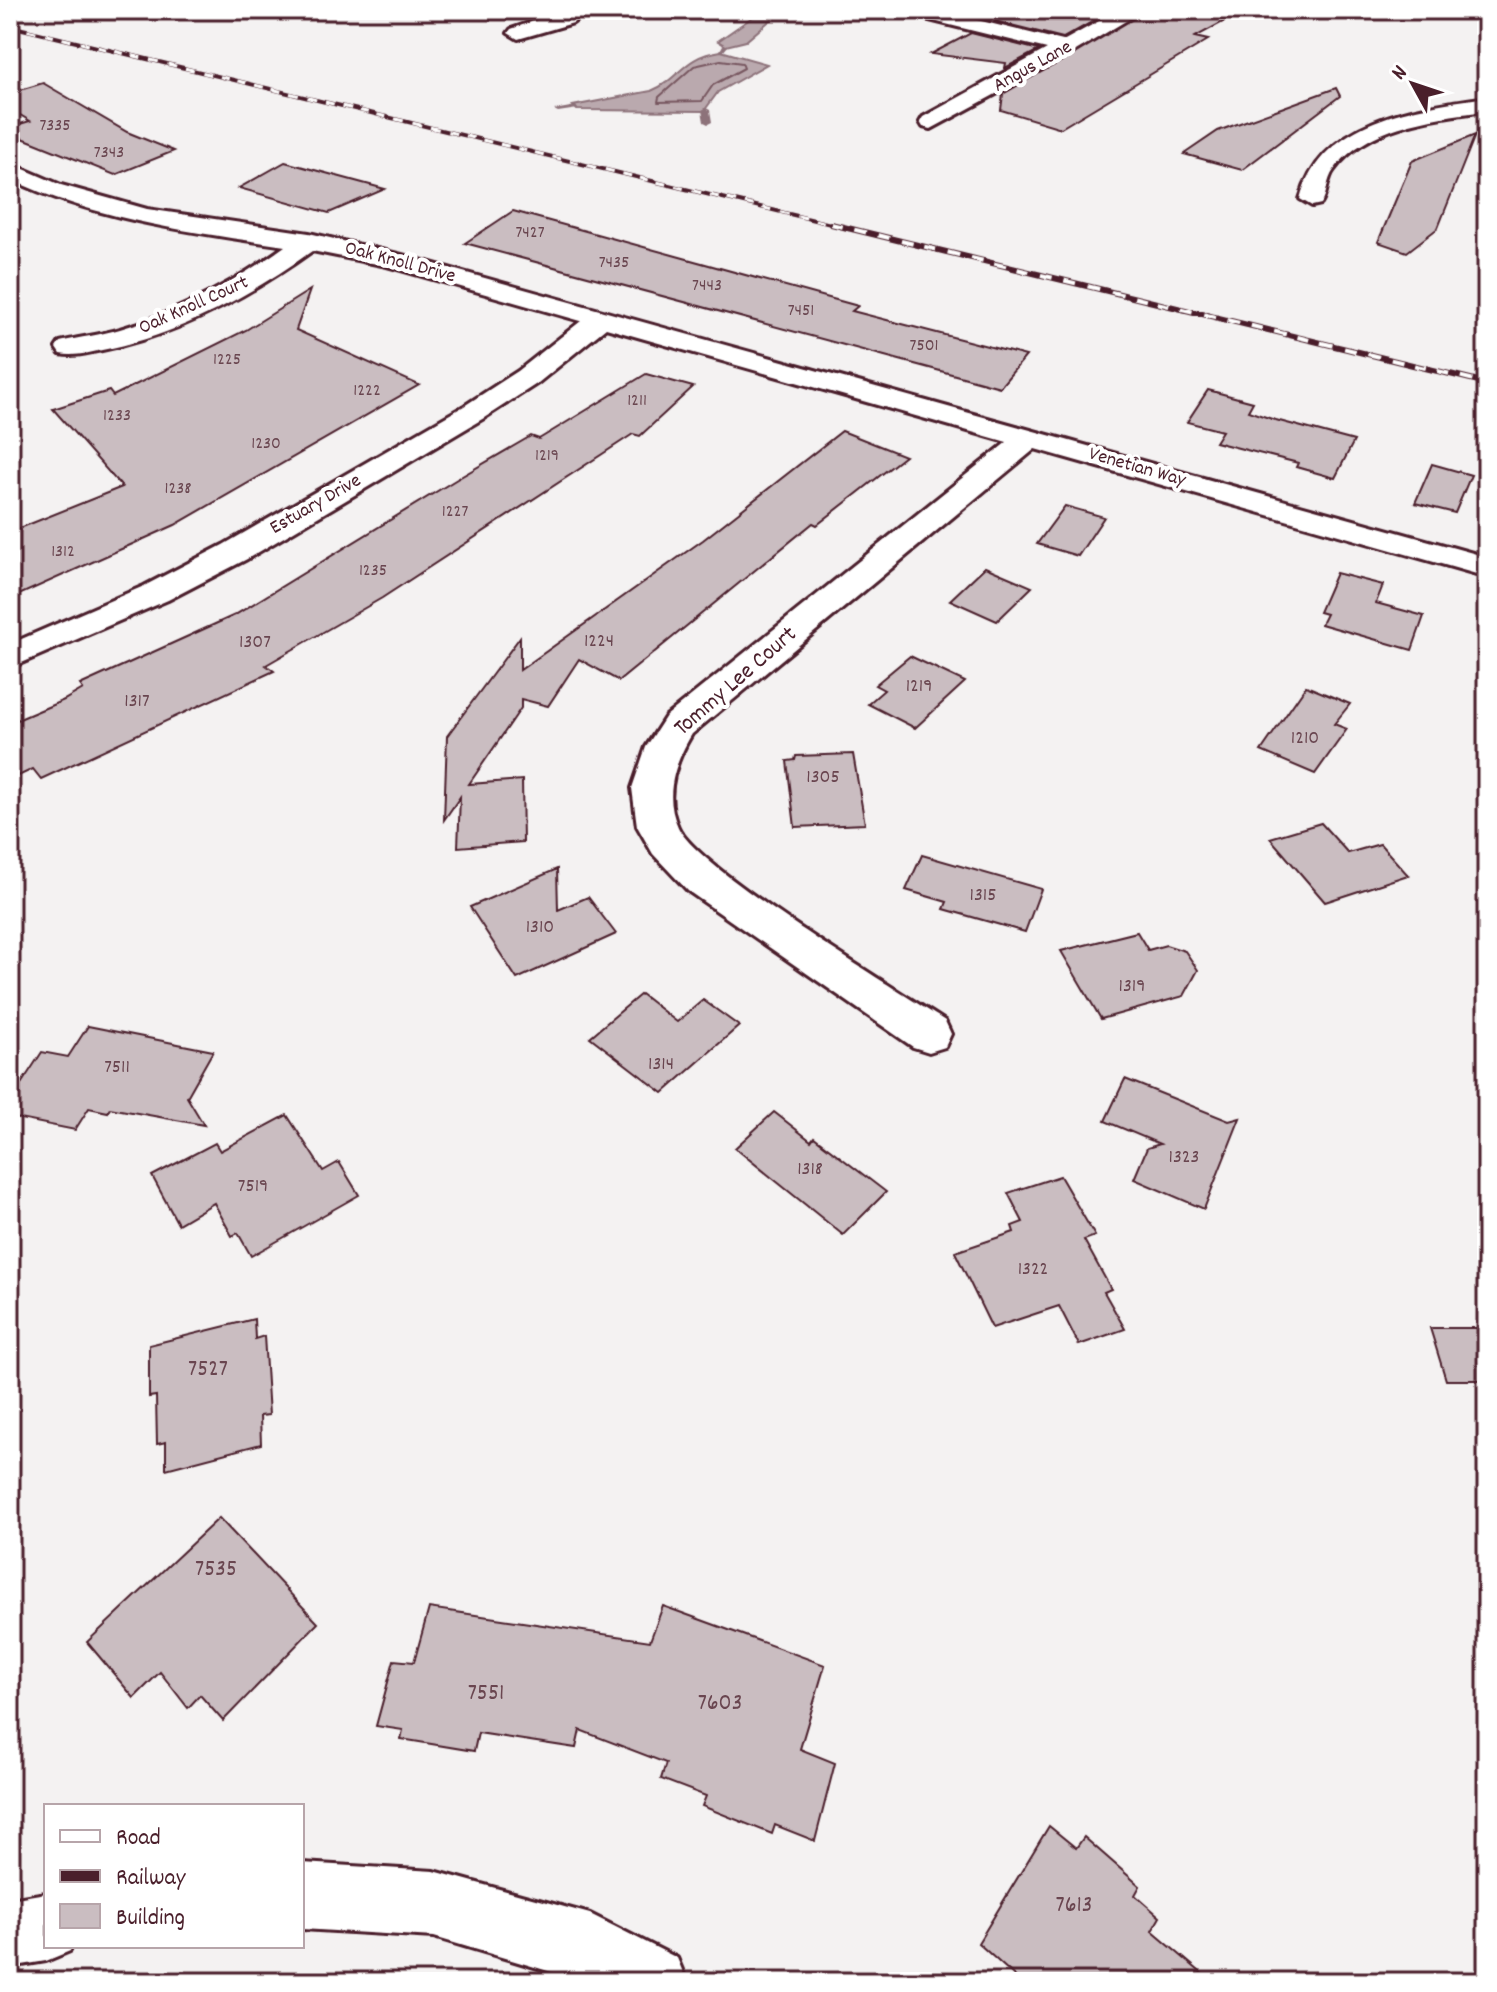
<svg xmlns="http://www.w3.org/2000/svg" width="1497" height="1992" font-family="Dekko,sans-serif">
<style>
.water{fill:#baa9ae;stroke:#8d727a;stroke-width:2}
.lines{fill:none;stroke-linecap:round;stroke-linejoin:round}
.shore{stroke:#77565f;stroke-width:2}
.stream{fill:#8d727a;fill-rule:evenodd}
.building{fill:#cabdc1;stroke:#4a1f2b;stroke-width:2}
.minor-casing{stroke:#4a1f2b;stroke-width:6}
.minor{fill:#fff;fill-rule:evenodd}
.rail-far1-casing{stroke:#4a1f2b;stroke-width:4}
.rail-casing{stroke:#4a1f2b;stroke-width:6}
.rail-far1{stroke:#fff;stroke-width:3;stroke-dasharray:9;stroke-linecap:butt}
.rail{stroke:#fff;stroke-width:4;stroke-dasharray:12;stroke-linecap:butt}
.labels{text-anchor:middle;dominant-baseline:central;stroke-width:8;stroke-linejoin:round;paint-order:stroke}
.far-number-label{font-size:18px;fill:#6a4650}
.far-street-label{font-size:20px;fill:#4a1f2b;stroke:#fff}
.number-label{font-size:20px;fill:#6a4650}
.street-label{font-size:24px;fill:#4a1f2b;stroke:#fff}
.near-number-label{font-size:24px;fill:#6a4650}
</style>
<rect width="100%" height="100%" fill="#f4f2f2"/>
<filter id="ink" filterUnits="userSpaceOnUse"><feTurbulence type="fractalNoise" baseFrequency=".0125" numOctaves="2"/><feDisplacementMap in="SourceGraphic" scale="16" xChannelSelector="R" yChannelSelector="G"/><feConvolveMatrix kernelMatrix="1 2 1 2 8 2 1 2 1" color-interpolation-filters="sRGB"/></filter>
<g filter="url(#ink)">
<g class="water">
<path d="M 773,10 L 768,13 L 774,17 L 746,41 L 726,46 L 718,41 L 757,14 Z"/>
<path d="M 721,51 L 767,64 L 718,92 L 704,111 L 577,110 L 573,106 L 651,91 C 682,78 681,57 721,51 Z"/>
</g>
<g class="lines">
<path class="shore" d="M 721,60 L 742,63 L 744,68 L 713,85 L 702,101 L 658,102 L 659,97 L 694,66 Z"/>
<g class="stream">
<path d="M 723,45 L 728,46 L 723,52 L 719,52 Z"/>
<path d="M 576,106 L 578,109 L 558,112 L 554,110 Z"/>
<path d="M 706,108 L 710,110 L 712,122 L 708,124 L 704,122 L 702,110 Z"/>
</g>
</g>
<g class="building">
<path d="M 1017,10 L 1113,10 L 1063,38 L 995,21 Z"/>
<path d="M 1147,10 L 1245,10 L 1195,37 L 1208,40 L 1061,128 L 1001,110 L 1003,94 Z"/>
<path d="M 971,33 L 1039,50 L 1005,68 L 1006,63 L 931,54 Z"/>
<path d="M 43,83 L 127,132 L 174,151 L 115,175 L 10,133 L 10,127 L 30,121 L 10,109 L 10,93 Z"/>
<path d="M 1336,88 L 1340,96 L 1242,170 L 1184,154 L 1218,131 Z"/>
<path d="M 1475,135 L 1438,228 L 1407,252 L 1378,242 L 1412,161 Z"/>
<path d="M 285,162 L 385,189 L 329,213 L 239,188 Z"/>
<path d="M 513,211 L 858,306 L 852,311 L 1026,356 L 1000,387 L 465,243 Z"/>
<path d="M 310,290 L 296,330 L 419,385 L 175,525 L 10,599 L 10,532 L 122,487 L 53,409 L 109,391 L 113,396 L 246,330 Z"/>
<path d="M 646,374 L 693,387 L 640,436 L 633,434 L 382,598 L 266,665 L 274,671 L 41,779 L 33,769 L 10,780 L 10,723 L 64,700 L 83,689 L 80,685 L 235,615 L 457,479 L 531,436 L 539,439 Z"/>
<path d="M 1208,390 L 1253,402 L 1248,411 L 1272,419 L 1354,441 L 1335,478 L 1296,467 L 1298,463 L 1215,442 L 1222,431 L 1187,422 Z"/>
<path d="M 842,431 L 905,456 L 817,525 L 813,523 L 619,681 L 579,659 L 548,706 L 521,699 L 521,708 L 469,784 L 522,780 L 523,842 L 458,847 L 460,797 L 444,820 L 447,736 L 520,637 L 520,670 L 703,540 Z"/>
<path d="M 1432,464 L 1471,475 L 1455,513 L 1415,503 Z"/>
<path d="M 1065,506 L 1104,517 L 1078,556 L 1037,544 Z"/>
<path d="M 985,567 L 1032,587 L 997,621 L 950,600 Z"/>
<path d="M 1336,573 L 1383,585 L 1376,603 L 1424,616 L 1412,650 L 1321,624 L 1326,614 L 1319,612 Z"/>
<path d="M 910,656 L 965,682 L 915,728 L 868,704 L 884,690 L 875,685 Z"/>
<path d="M 1306,686 L 1350,704 L 1334,724 L 1347,729 L 1315,774 L 1261,751 Z"/>
<path d="M 853,754 L 865,824 L 795,827 L 787,761 L 795,760 L 796,756 Z"/>
<path d="M 1321,823 L 1348,853 L 1380,844 L 1408,875 L 1325,902 L 1270,838 Z"/>
<path d="M 922,855 L 1041,889 L 1025,932 L 944,909 L 947,902 L 906,890 Z"/>
<path d="M 557,869 L 558,910 L 588,897 L 616,934 L 517,979 L 470,907 Z"/>
<path d="M 1137,932 L 1148,950 L 1166,945 L 1185,951 L 1198,970 L 1184,996 L 1101,1019 L 1061,951 Z"/>
<path d="M 641,994 L 677,1022 L 703,1000 L 739,1026 L 663,1093 L 590,1037 Z"/>
<path d="M 88,1026 L 213,1051 L 187,1097 L 204,1125 L 110,1108 L 108,1112 L 89,1108 L 75,1130 L 10,1117 L 10,1101 L 42,1052 L 68,1057 Z"/>
<path d="M 1125,1079 L 1229,1121 L 1240,1118 L 1204,1209 L 1134,1179 L 1147,1148 L 1160,1144 L 1105,1121 Z"/>
<path d="M 774,1112 L 811,1141 L 814,1137 L 886,1192 L 843,1235 L 735,1148 Z"/>
<path d="M 287,1115 L 323,1171 L 339,1162 L 359,1195 L 251,1256 L 238,1233 L 232,1236 L 214,1203 L 178,1224 L 152,1176 L 215,1143 L 220,1151 Z"/>
<path d="M 1060,1176 L 1095,1236 L 1084,1240 L 1111,1289 L 1104,1292 L 1125,1329 L 1079,1345 L 1059,1306 L 992,1328 L 955,1252 L 1014,1232 L 1012,1226 L 1023,1222 L 1008,1193 Z"/>
<path d="M 254,1319 L 255,1339 L 264,1336 L 269,1415 L 260,1416 L 261,1444 L 166,1469 L 166,1442 L 157,1444 L 156,1396 L 149,1397 L 149,1345 Z"/>
<path d="M 1430,1328 L 1487,1328 L 1487,1380 L 1446,1380 Z"/>
<path d="M 219,1518 L 318,1623 L 223,1721 L 200,1695 L 188,1708 L 160,1672 L 134,1698 L 87,1642 Z"/>
<path d="M 663,1606 L 825,1665 L 800,1749 L 835,1763 L 815,1841 L 775,1825 L 772,1834 L 702,1806 L 706,1796 L 661,1779 L 666,1763 L 580,1730 L 576,1748 L 478,1733 L 474,1751 L 401,1739 L 403,1730 L 376,1726 L 394,1660 L 414,1662 L 429,1608 L 650,1641 Z"/>
<path d="M 1049,1826 L 1076,1848 L 1084,1837 L 1140,1886 L 1135,1895 L 1160,1917 L 1152,1931 L 1212,1982 L 1021,1982 L 978,1943 Z"/>
</g>
<g class="lines">
<g class="minor-casing">
<g id="minor">
<path d="M 566,10 L 589,10 L 573,23 L 525,37 L 518,39 L 508,33 L 511,29 Z"/>
<path d="M 902,10 L 936,10 L 1063,41 L 1119,10 L 1144,10 L 1074,52 L 931,129 L 923,127 L 920,122 L 923,117 L 1047,49 L 905,14 Z"/>
<path d="M 1487,97 L 1487,111 C 1436,117 1367,125 1334,170 C 1326,180 1328,194 1321,204 L 1312,206 L 1300,199 C 1322,119 1415,107 1487,97 Z"/>
<path d="M 10,163 L 61,185 L 147,209 L 309,233 L 402,255 L 1487,557 L 1487,577 L 1035,449 L 692,734 C 675,762 663,795 678,827 C 697,869 895,988 945,1021 L 951,1034 L 945,1047 L 929,1052 L 913,1047 L 688,891 L 653,854 L 637,826 L 632,788 L 646,747 L 666,716 L 1007,442 L 606,328 L 538,383 L 484,418 L 247,559 L 168,600 L 10,668 L 10,644 L 144,586 L 223,545 L 464,406 L 518,371 L 581,321 L 387,266 L 312,251 C 249,296 179,335 102,350 C 88,353 74,357 60,354 L 56,348 L 60,342 C 80,337 101,335 120,329 C 179,312 235,282 285,246 C 191,232 97,220 10,179 Z"/>
<path d="M 302,1863 L 434,1871 L 590,1914 L 677,1958 L 687,1982 L 585,1982 L 434,1937 L 302,1929 Z"/>
<path d="M 46,1893 L 46,1946 L 72,1946 L 70,1951 L 46,1961 L 10,1967 L 10,1899 Z"/>
</g>
</g>
<use href="#minor" class="minor"/>
<g class="rail-far1-casing">
<path id="rail-far1" d="M 10,26 L 839,226"/>
</g>
<g class="rail-casing">
<path id="rail" d="M 831,224 L 1487,383"/>
</g>
<use href="#rail-far1" class="rail-far1"/>
<use href="#rail" class="rail"/>
</g>
</g>
<g class="labels">
<g class="far-number-label">
<text x="55" y="126">7335</text>
<text x="109" y="153">7343</text>
<text x="530" y="233">7427</text>
<text x="614" y="263">7435</text>
<text x="707" y="286">7443</text>
<text x="801" y="311">7451</text>
<text x="924" y="346">7501</text>
<text x="227" y="360">1225</text>
<text x="367" y="391">1222</text>
<text x="637" y="401">1211</text>
<text x="117" y="416">1233</text>
<text x="266" y="444">1230</text>
<text x="547" y="456">1219</text>
<text x="178" y="489">1238</text>
<text x="455" y="512">1227</text>
<text x="63" y="552">1312</text>
<text x="373" y="571">1235</text>
</g>
<g class="far-street-label">
<text transform="translate(1033 67) rotate(-29)">Angus Lane</text>
<text transform="translate(400 263) rotate(15)">Oak Knoll Drive</text>
<text transform="translate(194 306) rotate(-24)">Oak Knoll Court</text>
<text transform="translate(1137 468) rotate(16)">Venetian Way</text>
<text transform="translate(316 505) rotate(-30)">Estuary Drive</text>
</g>
<g class="number-label">
<text x="599" y="642">1224</text>
<text x="255" y="643">1307</text>
<text x="919" y="687">1219</text>
<text x="137" y="702">1317</text>
<text x="1305" y="739">1210</text>
<text x="823" y="778">1305</text>
<text x="983" y="896">1315</text>
<text x="540" y="928">1310</text>
<text x="1132" y="987">1319</text>
<text x="661" y="1065">1314</text>
<text x="117" y="1068">7511</text>
<text x="1184" y="1158">1323</text>
<text x="810" y="1170">1318</text>
<text x="253" y="1187">7519</text>
<text x="1033" y="1270">1322</text>
</g>
<g class="street-label">
<text transform="translate(736 682) rotate(-41)">Tommy Lee Court</text>
</g>
<g class="near-number-label">
<text x="208" y="1370">7527</text>
<text x="216" y="1570">7535</text>
<text x="486" y="1694">7551</text>
<text x="720" y="1704">7603</text>
<text x="1074" y="1906">7613</text>
</g>
</g>
<rect width="1497" height="1992" fill="none" stroke="#fff" stroke-width="40"/>
<rect x="20" y="20" width="1457" height="1952" fill="none" stroke="#4a1f2b" stroke-width="3" filter="url(#ink)"/>
<rect x="44" y="1804" width="260" height="144" fill="#ffffff" stroke="#b7a5aa" stroke-width="2"/>
<rect x="60" y="1830" width="40" height="12" fill="#ffffff" stroke="#b7a5aa" stroke-width="2"/>
<text x="116" y="1844" font-size="24" fill="#4a1f2b">Road</text>
<rect x="60" y="1870" width="40" height="12" fill="#4a1f2b" stroke="#b7a5aa" stroke-width="2"/>
<text x="116" y="1884" font-size="24" fill="#4a1f2b">Railway</text>
<rect x="60" y="1904" width="40" height="24" fill="#cabdc1" stroke="#b7a5aa" stroke-width="2"/>
<text x="116" y="1924" font-size="24" fill="#4a1f2b">Building</text>
<g transform="translate(1413 84) rotate(310)" stroke="#ffffff" stroke-width="6" paint-order="stroke">
<path d="M0-6L14 30L0 20L-14 30Z" fill="#4a1f2b"/>
<text y="-12" font-size="22" font-weight="bold" text-anchor="middle" fill="#4a1f2b">N</text>
</g>
</svg>
